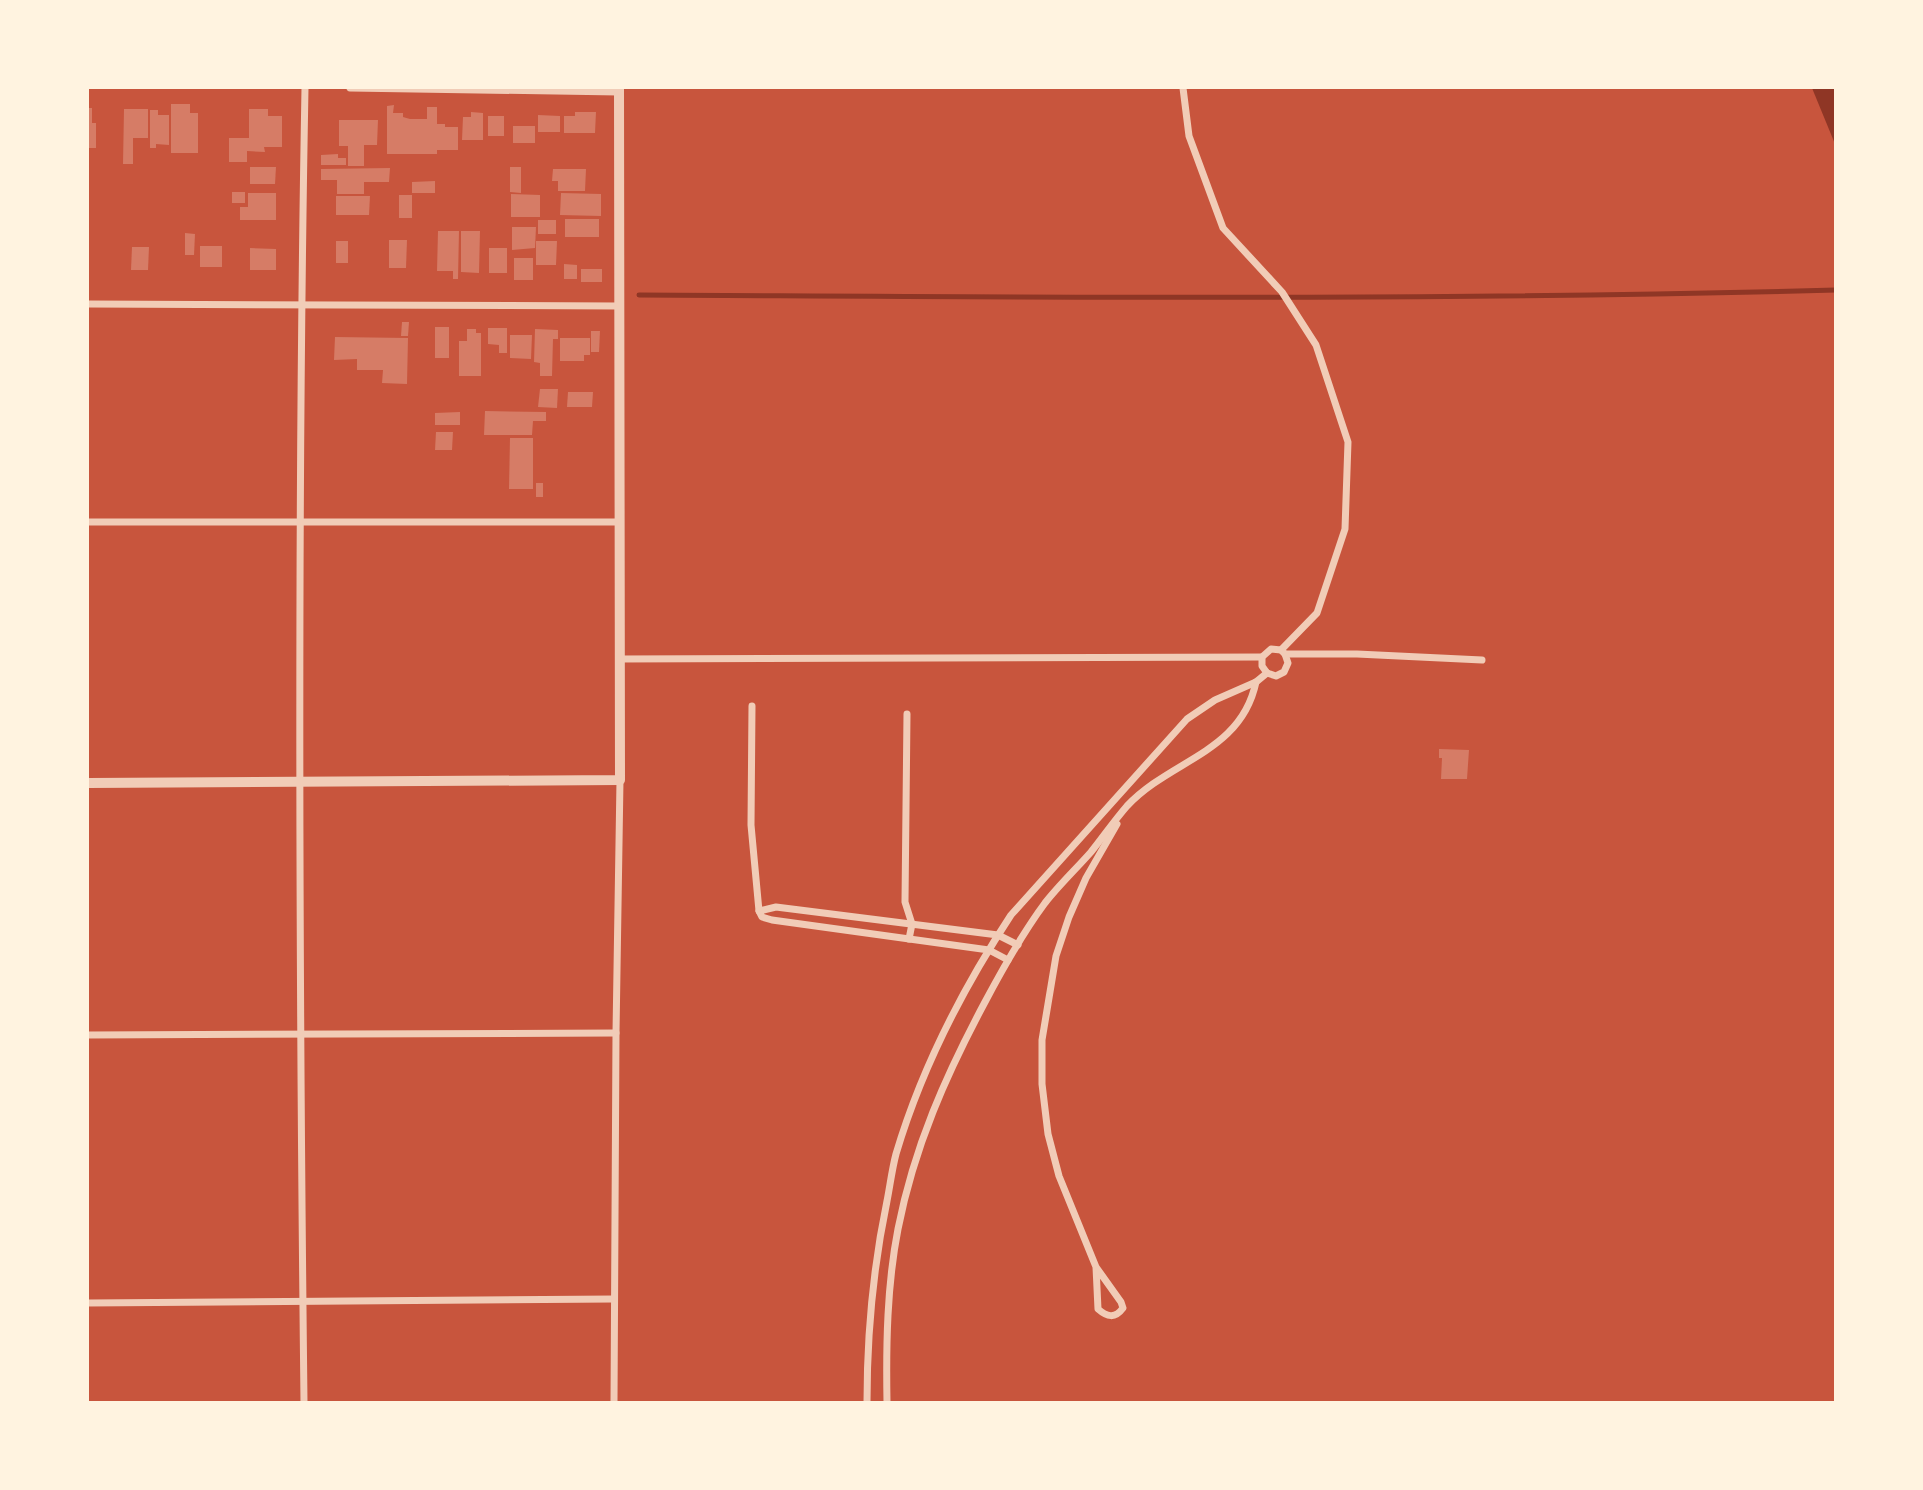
<svg xmlns="http://www.w3.org/2000/svg" width="1923" height="1490" font-family="'Work Sans',sans-serif">
<style>
.water{fill:#8f3625}
.lines{fill:none;stroke-linecap:round;stroke-linejoin:round}
.stream{stroke:#8f3625;stroke-width:5}
.building{fill:#d67c66}
.minor{stroke:#f1ccb7;stroke-width:7}
.tertiary{stroke:#f1ccb7;stroke-width:10}
</style>
<rect width="100%" height="100%" fill="#c8553d"/>
<path class="water" d="M 1812,88 L 1835,88 L 1835,144 Z"/>
<g class="lines">
<path class="stream" d="M 639,295 C 1038,297 1437,301 1836,290"/>
</g>
<g class="building">
<path d="M 171,104 L 190,104 L 190,113 L 198,113 L 198,153 L 171,153 Z"/>
<path d="M 394,105 L 393,113 L 403,113 L 403,117 L 410,119 L 427,119 L 427,107 L 437,107 L 437,124 L 445,124 L 445,127 L 458,127 L 458,150 L 437,150 L 437,154 L 387,154 L 387,106 Z"/>
<path d="M 88,108 L 92,108 L 92,123 L 96,123 L 96,148 L 88,148 Z"/>
<path d="M 124,109 L 148,109 L 148,138 L 133,138 L 133,164 L 123,164 Z"/>
<path d="M 249,109 L 268,109 L 268,116 L 282,116 L 282,147 L 264,147 L 265,152 L 247,151 L 247,162 L 229,162 L 229,138 L 249,138 Z"/>
<path d="M 150,110 L 158,110 L 158,115 L 169,115 L 169,145 L 156,144 L 156,148 L 150,148 Z"/>
<path d="M 471,112 L 483,113 L 483,140 L 462,140 L 463,117 L 471,117 Z"/>
<path d="M 575,112 L 596,112 L 595,133 L 564,133 L 564,116 L 575,116 Z"/>
<path d="M 538,115 L 560,116 L 560,132 L 538,132 Z"/>
<rect x="488" y="116" width="16" height="20"/>
<path d="M 339,120 L 378,120 L 377,145 L 364,145 L 364,166 L 348,166 L 348,146 L 339,146 Z"/>
<rect x="513" y="126" width="22" height="17"/>
<path d="M 338,154 L 338,158 L 346,158 L 346,165 L 321,165 L 321,155 Z"/>
<path d="M 250,167 L 276,167 L 275,184 L 250,184 Z"/>
<path d="M 510,167 L 521,167 L 521,193 L 510,192 Z"/>
<path d="M 390,168 L 389,182 L 364,182 L 364,194 L 337,194 L 337,180 L 321,180 L 321,169 Z"/>
<path d="M 553,169 L 586,169 L 585,191 L 558,191 L 558,181 L 552,181 Z"/>
<path d="M 435,181 L 435,193 L 412,193 L 412,182 Z"/>
<rect x="232" y="192" width="13" height="11"/>
<path d="M 248,193 L 276,193 L 276,220 L 240,220 L 240,207 L 248,207 Z"/>
<path d="M 561,193 L 601,194 L 601,216 L 560,215 Z"/>
<path d="M 511,194 L 540,195 L 540,217 L 511,217 Z"/>
<rect x="399" y="195" width="13" height="23"/>
<path d="M 336,196 L 370,196 L 369,215 L 336,215 Z"/>
<rect x="565" y="219" width="34" height="18"/>
<rect x="538" y="220" width="18" height="14"/>
<path d="M 512,227 L 536,227 L 535,248 L 512,250 Z"/>
<path d="M 438,231 L 459,231 L 458,279 L 453,279 L 453,271 L 437,271 Z"/>
<path d="M 461,231 L 480,231 L 479,273 L 461,272 Z"/>
<path d="M 185,233 L 195,234 L 194,255 L 185,255 Z"/>
<path d="M 389,240 L 407,240 L 406,268 L 389,268 Z"/>
<rect x="336" y="241" width="12" height="22"/>
<path d="M 536,241 L 557,241 L 556,265 L 536,265 Z"/>
<rect x="200" y="246" width="22" height="21"/>
<path d="M 132,247 L 149,247 L 148,270 L 131,270 Z"/>
<path d="M 250,248 L 276,249 L 276,270 L 250,270 Z"/>
<rect x="489" y="248" width="18" height="25"/>
<rect x="514" y="258" width="19" height="22"/>
<path d="M 564,264 L 577,265 L 577,279 L 564,279 Z"/>
<rect x="581" y="269" width="21" height="13"/>
<path d="M 402,322 L 409,322 L 408,336 L 401,336 Z"/>
<rect x="435" y="327" width="14" height="31"/>
<path d="M 488,328 L 507,328 L 507,353 L 499,353 L 499,345 L 488,344 Z"/>
<path d="M 467,329 L 476,329 L 476,333 L 481,333 L 481,376 L 459,376 L 459,341 L 467,341 Z"/>
<path d="M 535,329 L 558,330 L 558,339 L 553,339 L 552,376 L 540,376 L 540,363 L 534,362 Z"/>
<path d="M 591,331 L 600,331 L 599,352 L 591,352 Z"/>
<path d="M 510,335 L 532,335 L 531,359 L 510,358 Z"/>
<path d="M 335,337 L 408,338 L 407,384 L 382,383 L 383,370 L 357,370 L 357,359 L 334,360 Z"/>
<path d="M 560,338 L 590,338 L 590,355 L 584,355 L 584,361 L 560,361 Z"/>
<path d="M 540,389 L 558,389 L 557,408 L 538,407 Z"/>
<path d="M 568,392 L 593,392 L 592,407 L 567,407 Z"/>
<path d="M 485,411 L 546,412 L 546,421 L 533,421 L 532,435 L 484,435 Z"/>
<path d="M 460,412 L 460,425 L 435,425 L 435,413 Z"/>
<path d="M 436,432 L 453,432 L 452,450 L 435,450 Z"/>
<path d="M 510,438 L 533,438 L 533,489 L 509,489 Z"/>
<rect x="536" y="483" width="7" height="14"/>
<path d="M 1439,749 L 1469,750 L 1467,779 L 1441,779 L 1442,758 L 1439,758 Z"/>
</g>
<g class="lines">
<g class="minor">
<path d="M 350,88 L 619,92"/>
<path d="M 1183,88 L 1189,136 L 1223,228 L 1282,292 L 1316,345 L 1348,442 L 1345,529 L 1317,613 L 1281,650"/>
<path d="M 88,304 L 619,306"/>
<path d="M 88,522 L 619,522"/>
<path d="M 619,659 L 1262,657"/>
<path d="M 1267,673 L 1262,666 L 1262,657 L 1271,649 L 1281,650 L 1285,654 L 1357,654 L 1482,660"/>
<path d="M 1267,673 L 1276,676 L 1284,672 L 1288,663 L 1285,654"/>
<path d="M 752,706 L 751,825 L 759,911 L 762,917 L 772,920 L 989,950 L 1008,960"/>
<path d="M 907,714 L 905,902 L 912,924 L 909,939"/>
<path d="M 759,911 L 776,907 L 998,935 L 1018,945"/>
<path d="M 88,1035 L 616,1033"/>
<path d="M 1096,1267 L 1121,1302 L 1123,1308 C 1115,1319 1107,1317 1098,1309 L 1096,1267 L 1059,1176 L 1048,1134 L 1042,1084 L 1042,1040 L 1056,956 L 1069,917 L 1086,878 L 1117,824"/>
<path d="M 88,1303 L 614,1299"/>
<path d="M 304,1402 C 299,964 297,526 305,88"/>
<path d="M 614,1402 L 616,1033 L 620,780"/>
<path d="M 867,1402 C 867,1334 873,1268 887,1201 C 890,1186 892,1169 896,1154 C 921,1070 963,988 1011,915 L 1187,719 L 1215,700 L 1256,682 L 1267,673"/>
<path d="M 887,1402 C 886,1345 887,1285 898,1229 C 914,1147 946,1075 985,1002 C 1003,968 1022,934 1045,903 C 1059,885 1076,869 1091,852 C 1103,837 1114,821 1127,806 C 1171,759 1241,753 1256,682"/>
</g>
<path class="tertiary" d="M 88,783 L 620,780 L 619,88"/>
</g>
<rect width="1923" height="1490" fill="none" stroke="#fff3e0" stroke-width="178"/>
</svg>
